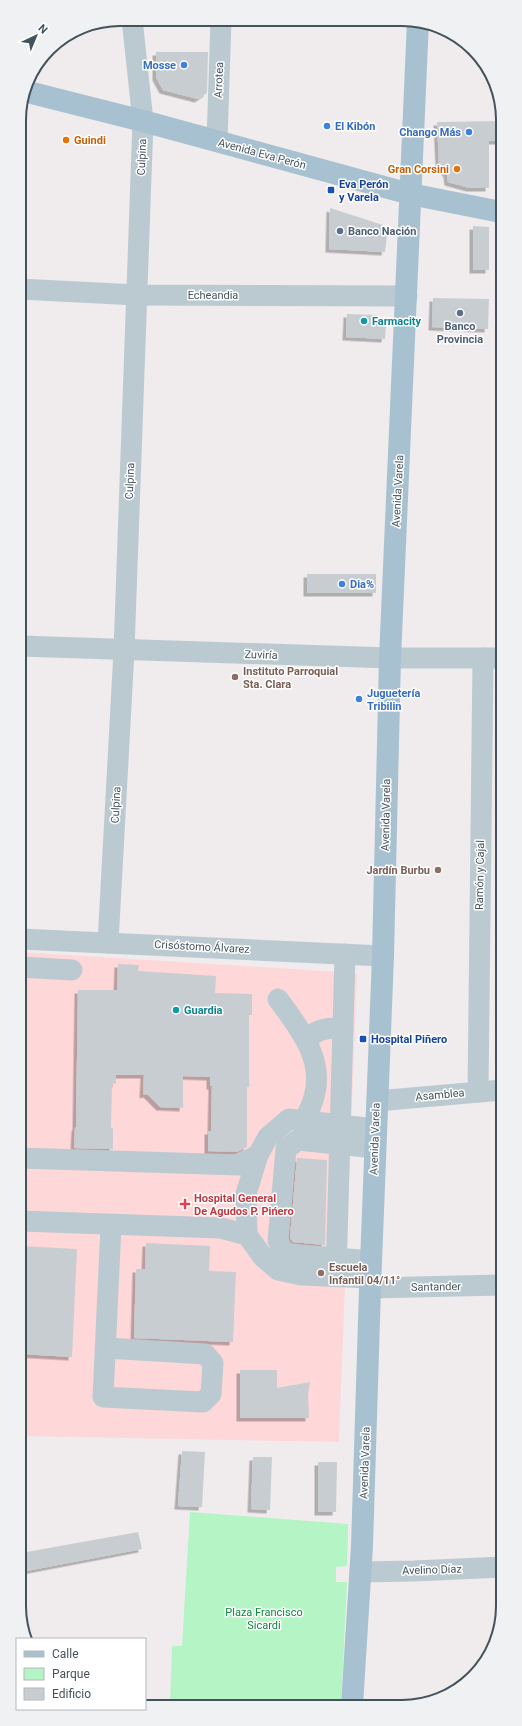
<svg xmlns="http://www.w3.org/2000/svg" width="522" height="1726" font-family="Roboto,sans-serif">
<style>
.medical{fill:#fed8d9}
.green{fill:#b4f4c5}
.building{fill:#c8cdd2;filter:url(#shadow)}
.lines{fill:none;stroke-linecap:round;stroke-linejoin:round}
.minor{stroke:#bbcad1;stroke-width:21}
.major{stroke:#a8c1d0;stroke-width:22}
.shop-dot{fill:#3f7fe0;stroke:#fff;stroke-width:1.5}
.food-dot{fill:#e8710a;stroke:#fff;stroke-width:1.5}
.transit-dot{fill:#1a4fb4;stroke:#fff;stroke-width:1.5}
.service-dot{fill:#5c6f8a;stroke:#fff;stroke-width:1.5}
.culture-dot{fill:#0f9aa8;stroke:#fff;stroke-width:1.5}
.education-dot{fill:#8d6e63;stroke:#fff;stroke-width:1.5}
.health-dot{fill:#e0444e;stroke:#fff;stroke-width:1.5}
.labels{text-anchor:middle;dominant-baseline:central;stroke-width:3;stroke-linejoin:round;paint-order:stroke}
.shop-label{font-size:11px;font-weight:bold;fill:#366cbe;stroke:#fff;text-anchor:start}
.street-label{font-size:11px;fill:#43535c;stroke:#fff}
.food-label{font-size:11px;font-weight:bold;fill:#c56008;stroke:#fff;text-anchor:start}
.transit-label{font-size:11px;font-weight:bold;fill:#164399;stroke:#fff;text-anchor:start}
.service-label{font-size:11px;font-weight:bold;fill:#4e5e75;stroke:#fff;text-anchor:start}
.culture-label{font-size:11px;font-weight:bold;fill:#0d838f;stroke:#fff;text-anchor:start}
.education-label{font-size:11px;font-weight:bold;fill:#785e54;stroke:#fff;text-anchor:start}
.health-label{font-size:11px;font-weight:bold;fill:#be3a42;stroke:#fff;text-anchor:start}
.park-label{font-size:11px;fill:#0b863a;stroke:#fff}
.rim{fill:none;stroke:#43535c;stroke-width:2}
</style>
<defs>
<filter id="shadow"><feDropShadow dx="-3.5" dy="3.5" stdDeviation="0" flood-color="#0004"/></filter>
</defs>
<rect width="100%" height="100%" fill="#f0eced"/>
<path class="medical" d="M 20,952 L 357,973 L 339,1442 L 21,1436 Z"/>
<path class="green" d="M 190,1512 L 348,1524 L 347,1566 L 336,1567 L 336,1582 L 347,1582 L 341,1705 L 170,1705 L 172,1646 L 182,1646 Z"/>
<g class="building">
<path d="M 156,52 L 208,52 L 207,93 L 198,99 L 163,90 L 156,77 Z"/>
<path d="M 501,121 L 501,141 L 489,141 L 489,188 L 470,188 L 448,182 L 447,174 L 439,163 L 437,122 Z"/>
<path d="M 330,208 L 383,225 L 387,230 L 387,236 L 385,252 L 329,249 Z"/>
<path d="M 473,226 L 489,227 L 489,270 L 473,270 Z"/>
<path d="M 433,298 L 489,299 L 488,329 L 432,327 Z"/>
<path d="M 347,314 L 377,315 L 386,326 L 385,339 L 346,337 Z"/>
<rect x="307" y="574" width="69" height="19"/>
<path d="M 118,964 L 139,965 L 138,971 L 216,976 L 215,993 L 252,994 L 252,1015 L 249,1015 L 249,1087 L 247,1087 L 247,1147 L 237,1152 L 208,1151 L 208,1131 L 211,1131 L 212,1086 L 210,1086 L 210,1077 L 183,1076 L 183,1108 L 160,1107 L 147,1094 L 143,1095 L 144,1075 L 116,1075 L 116,1084 L 112,1083 L 111,1128 L 113,1128 L 113,1149 L 74,1148 L 75,1127 L 76,1128 L 78,990 L 117,990 Z"/>
<path d="M 297,1158 L 327,1160 L 325,1245 L 293,1242 L 290,1238 Z"/>
<path d="M 146,1243 L 210,1246 L 209,1271 L 236,1272 L 233,1342 L 134,1338 L 136,1269 L 145,1269 Z"/>
<path d="M 20,1246 L 77,1249 L 72,1357 L 21,1354 Z"/>
<path d="M 240,1370 L 277,1370 L 277,1388 L 310,1382 L 308,1394 L 309,1418 L 240,1418 Z"/>
<path d="M 182,1451 L 205,1452 L 202,1507 L 178,1506 Z"/>
<path d="M 253,1457 L 272,1457 L 270,1510 L 251,1509 Z"/>
<path d="M 318,1462 L 337,1462 L 336,1512 L 318,1512 Z"/>
<path d="M 138,1532 L 142,1549 L 21,1572 L 21,1553 Z"/>
</g>
<g class="lines">
<g class="minor">
<path d="M 217,141 L 221,20"/>
<path d="M 19,289 L 137,295 L 407,296"/>
<path d="M 20,646 L 390,658 L 502,658"/>
<path d="M 20,939 L 383,956"/>
<path d="M 108,943 L 124,651 L 143,121 L 132,19"/>
<path d="M 20,967 L 72,970"/>
<path d="M 278,999 C 299,1028 325,1059 314,1097 C 312,1105 308,1113 304,1120"/>
<path d="M 306,1039 C 318,1029 328,1027 343,1029"/>
<path d="M 478,1092 L 483,658"/>
<path d="M 377,1101 L 502,1090"/>
<path d="M 20,1158 L 239,1165 L 258,1155 L 268,1137 L 289,1119 L 375,1129"/>
<path d="M 20,1221 L 221,1228 L 247,1235 L 263,1257 L 278,1270 L 301,1275 L 370,1278"/>
<path d="M 247,1235 L 246,1194 L 258,1155"/>
<path d="M 371,1261 L 290,1254 L 282,1250 L 278,1240 L 286,1149 L 298,1140 L 375,1148"/>
<path d="M 336,1276 L 345,954"/>
<path d="M 370,1288 L 502,1285"/>
<path d="M 106,1348 L 205,1354 L 213,1363 L 211,1394 L 203,1402 L 103,1397 L 111,1226"/>
<path d="M 360,1572 L 414,1571 L 503,1567"/>
</g>
<g class="major">
<path d="M 24,91 L 143,121 L 410,194 L 501,212"/>
<path d="M 352,1705 L 362,1546 L 370,1288 L 383,956 L 390,658 L 418,21"/>
</g>
</g>
<g class="shop-dot">
<circle cx="184" cy="65" r="4"/>
<circle cx="327" cy="126" r="4"/>
<circle cx="469" cy="132" r="4"/>
<circle cx="342" cy="584" r="4"/>
<circle cx="359" cy="699" r="4"/>
</g>
<g class="food-dot">
<circle cx="66" cy="140" r="4"/>
<circle cx="457" cy="169" r="4"/>
</g>
<g class="transit-dot">
<rect x="327" y="186" width="8" height="8" rx="2"/>
<rect x="359" y="1035" width="8" height="8" rx="2"/>
</g>
<g class="service-dot">
<circle cx="340" cy="231" r="4"/>
<circle cx="460" cy="313" r="4"/>
</g>
<g class="culture-dot">
<circle cx="364" cy="321" r="4"/>
<circle cx="176" cy="1010" r="4"/>
</g>
<g class="education-dot">
<circle cx="235" cy="677" r="4"/>
<circle cx="438" cy="870" r="4"/>
<circle cx="321" cy="1273" r="4"/>
</g>
<path class="health-dot" d="M183 1198h4v4h4v4h-4v4h-4v-4h-4v-4h4z"/>
<g class="labels">
<g class="shop-label">
<text x="176" y="65" text-anchor="end">Mosse</text>
<text x="335" y="126">El Kibón</text>
<text x="461" y="132" text-anchor="end">Chango Más</text>
<text x="350" y="584">Dia%</text>
<text x="367" y="693">Juguetería<tspan x="367" dy="13">Tribilin</tspan></text>
</g>
<g class="street-label">
<text transform="translate(219 80) rotate(-88)">Arrotea</text>
<text transform="translate(262 154) rotate(15)">Avenida Eva Perón</text>
<text transform="translate(142 157) rotate(-88)">Culpina</text>
<text x="213" y="295">Echeandia</text>
<text transform="translate(130 481) rotate(-88)">Culpina</text>
<text transform="translate(398 491) rotate(-87)">Avenida Varela</text>
<text transform="translate(261 655) rotate(2)">Zuviría</text>
<text transform="translate(116 805) rotate(-87)">Culpina</text>
<text transform="translate(386 815) rotate(-89)">Avenida Varela</text>
<text transform="translate(480 875) rotate(-89)">Ramón y Cajal</text>
<text transform="translate(202 947) rotate(3)">Crisóstomo Álvarez</text>
<text transform="translate(440 1095) rotate(-5)">Asamblea</text>
<text transform="translate(375 1139) rotate(-88)">Avenida Varela</text>
<text transform="translate(436 1287) rotate(-1)">Santander</text>
<text transform="translate(365 1463) rotate(-88)">Avenida Varela</text>
<text transform="translate(432 1570) rotate(-2)">Avelino Díaz</text>
</g>
<g class="food-label">
<text x="74" y="140">Guindi</text>
<text x="449" y="169" text-anchor="end">Gran Corsini</text>
</g>
<g class="transit-label">
<text x="339" y="184">Eva Perón<tspan x="339" dy="13">y Varela</tspan></text>
<text x="371" y="1039">Hospital Piñero</text>
</g>
<g class="service-label">
<text x="348" y="231">Banco Nación</text>
<text x="460" y="326" text-anchor="middle">Banco<tspan x="460" dy="13">Provincia</tspan></text>
</g>
<g class="culture-label">
<text x="372" y="321">Farmacity</text>
<text x="184" y="1010">Guardia</text>
</g>
<g class="education-label">
<text x="243" y="671">Instituto Parroquial<tspan x="243" dy="13">Sta. Clara</tspan></text>
<text x="430" y="870" text-anchor="end">Jardín Burbu</text>
<text x="329" y="1267">Escuela<tspan x="329" dy="13">Infantil 04/11°</tspan></text>
</g>
<g class="health-label">
<text x="194" y="1198">Hospital General<tspan x="194" dy="13">De Agudos P. Pińero</tspan></text>
</g>
<g class="park-label">
<text x="264" y="1612">Plaza Francisco<tspan x="264" dy="13">Sicardi</tspan></text>
</g>
</g>
<path d="M0 0H522V1726H0ZM120 26H402A94 94 0 0 1 496 120V1606A94 94 0 0 1 402 1700H120A94 94 0 0 1 26 1606V120A94 94 0 0 1 120 26Z" fill="#f0f1f2" fill-rule="evenodd"/>
<path class="rim" d="M120 26H402A94 94 0 0 1 496 120V1606A94 94 0 0 1 402 1700H120A94 94 0 0 1 26 1606V120A94 94 0 0 1 120 26Z"/>
<rect x="16" y="1638" width="130" height="72" fill="#ffffff" stroke="#b4babe"/>
<rect x="24" y="1651" width="20" height="6" fill="#a8c1d0" stroke="#b4babe"/>
<text x="52" y="1658" font-size="12" fill="#43535c">Calle</text>
<rect x="24" y="1668" width="20" height="12" fill="#b4f4c5" stroke="#b4babe"/>
<text x="52" y="1678" font-size="12" fill="#43535c">Parque</text>
<rect x="24" y="1688" width="20" height="12" fill="#c8cdd2" stroke="#b4babe"/>
<text x="52" y="1698" font-size="12" fill="#43535c">Edificio</text>
<g transform="translate(36 36) rotate(44)" stroke="#ffffff" stroke-width="3" paint-order="stroke">
<path d="M0-3L7 15L0 10L-7 15Z" fill="#43535c"/>
<text y="-6" font-size="11" font-weight="bold" text-anchor="middle" fill="#43535c">N</text>
</g>
</svg>
